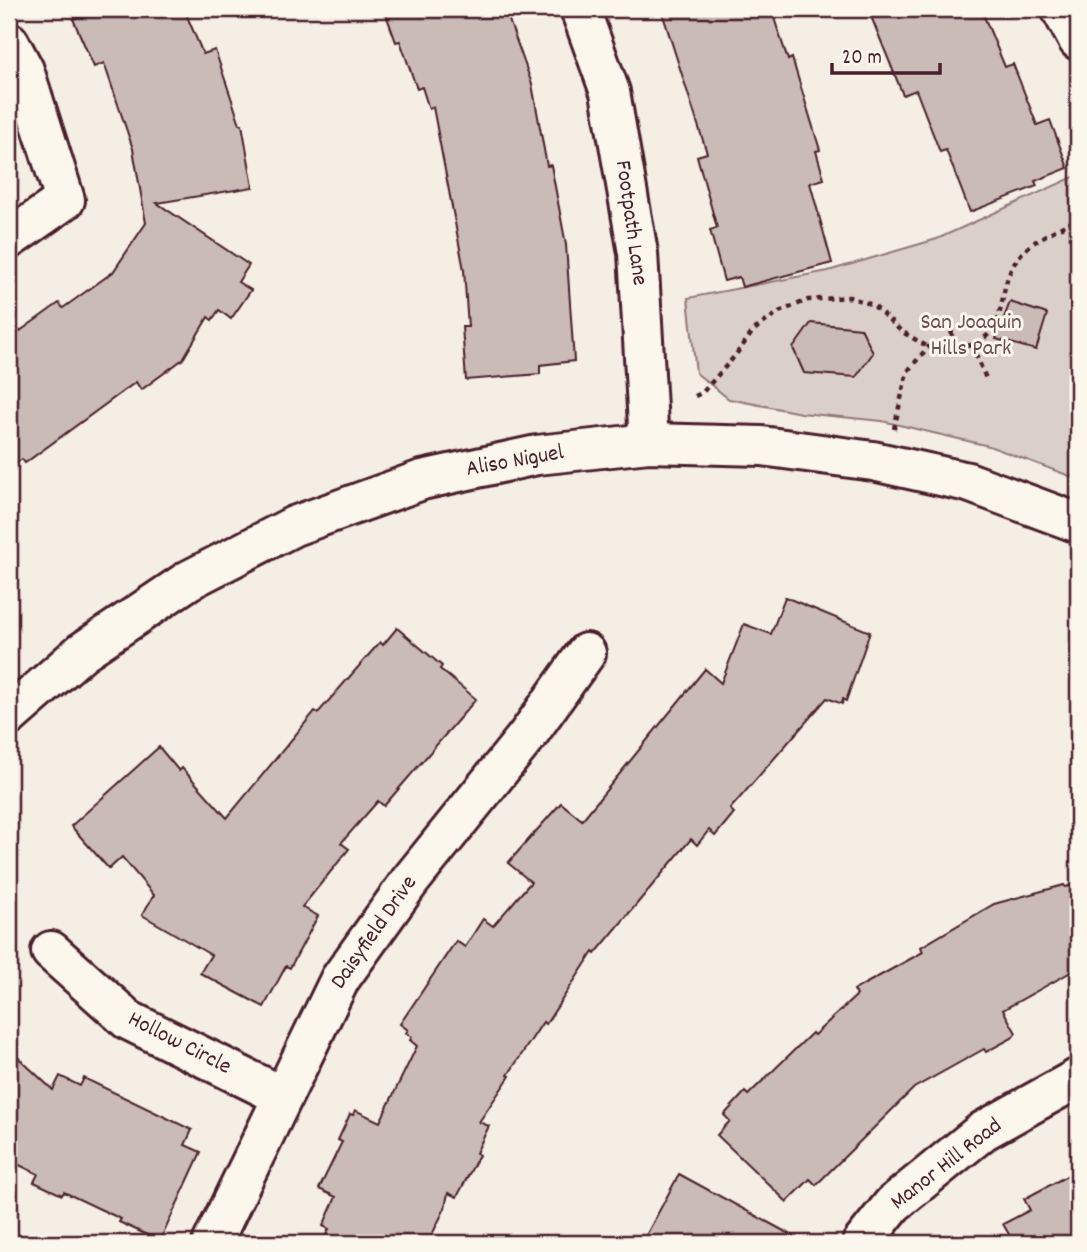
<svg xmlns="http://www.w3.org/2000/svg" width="1087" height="1252" font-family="Dekko,sans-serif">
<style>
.green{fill:#dbd0c9;stroke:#92787a;stroke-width:2}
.building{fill:#cabbb6;stroke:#4a1f2b;stroke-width:2}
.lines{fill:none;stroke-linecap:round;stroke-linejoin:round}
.minor-casing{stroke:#4a1f2b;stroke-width:44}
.path{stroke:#4a1f2b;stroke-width:4.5;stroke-dasharray:5 5;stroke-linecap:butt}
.minor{stroke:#fbf7ec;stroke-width:38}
.labels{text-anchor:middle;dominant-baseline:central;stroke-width:6;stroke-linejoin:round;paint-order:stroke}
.street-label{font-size:23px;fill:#4a1f2b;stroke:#fbf7ec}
.park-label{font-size:23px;fill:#6e4b52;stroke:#fbf7ec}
</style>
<rect width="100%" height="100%" fill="#f4eee4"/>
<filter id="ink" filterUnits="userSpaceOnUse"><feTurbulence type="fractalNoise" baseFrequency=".0143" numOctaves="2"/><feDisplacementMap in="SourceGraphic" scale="14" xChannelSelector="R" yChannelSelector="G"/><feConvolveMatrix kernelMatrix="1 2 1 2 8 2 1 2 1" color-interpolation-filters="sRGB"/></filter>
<g filter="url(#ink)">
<path class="green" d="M 1078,175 L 1078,479 L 989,446 L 882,421 L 801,413 L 729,399 L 696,373 L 688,298 L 828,271 L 937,239 Z"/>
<g class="building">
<path d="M 96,9 L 184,9 L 203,54 L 215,50 L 240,124 L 242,124 L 253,187 L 157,203 L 249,265 L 238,282 L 251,290 L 231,319 L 219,310 L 212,320 L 208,317 L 183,359 L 141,390 L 136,382 L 25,463 L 22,459 L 9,468 L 9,339 L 59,303 L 63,308 L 113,272 L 146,223 L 133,149 L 104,63 L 94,67 L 73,19 Z"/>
<path d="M 384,9 L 505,9 L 532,84 L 547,166 L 551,165 L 566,245 L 574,361 L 540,365 L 540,374 L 466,380 L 462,327 L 468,327 L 464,270 L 433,107 L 429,109 L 422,87 L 417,89 L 400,41 L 396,42 Z"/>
<path d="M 661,9 L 771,9 L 788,60 L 792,58 L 820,150 L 816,151 L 824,179 L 810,183 L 832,263 L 742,287 L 739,277 L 724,281 L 710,230 L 717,228 L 697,156 L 707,153 Z"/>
<path d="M 868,9 L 981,9 L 1005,67 L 1013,64 L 1037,125 L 1050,120 L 1068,168 L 1035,181 L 1037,186 L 970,212 L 946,150 L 940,152 L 916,90 L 903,95 Z"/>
<path d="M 1010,302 L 1047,314 L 1036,350 L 996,339 Z"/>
<path d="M 811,323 L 861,328 L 873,353 L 856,377 L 804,373 L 793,348 Z"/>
<path d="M 785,597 L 870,632 L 846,701 L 843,699 L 842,704 L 827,698 L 730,809 L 734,813 L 715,836 L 709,830 L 697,845 L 691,839 L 595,954 L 593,952 L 546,1024 L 543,1022 L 508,1075 L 510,1076 L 479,1122 L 489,1126 L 476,1153 L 479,1155 L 457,1197 L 448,1193 L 445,1208 L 428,1243 L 322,1243 L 329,1229 L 323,1226 L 336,1197 L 319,1189 L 342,1142 L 338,1140 L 350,1114 L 353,1115 L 355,1110 L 380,1122 L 417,1046 L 410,1040 L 412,1037 L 406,1033 L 408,1030 L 400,1024 L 456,941 L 465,947 L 483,919 L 493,926 L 531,882 L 508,863 L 561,803 L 582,820 L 705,669 L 721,683 L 744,624 L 771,634 Z"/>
<path d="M 397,628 L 442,666 L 440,669 L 476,699 L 384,806 L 378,801 L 341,843 L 349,849 L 302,907 L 318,916 L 290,968 L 286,966 L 264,1007 L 200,973 L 211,955 L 142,915 L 154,895 L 122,857 L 109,869 L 71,826 L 159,747 L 179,771 L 182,768 L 227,818 L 315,711 L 318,713 L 380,642 L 383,645 Z"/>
<path d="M 1078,884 L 1078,968 L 1003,1010 L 1016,1033 L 1012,1038 L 986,1052 L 984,1049 L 914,1088 L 816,1185 L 810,1179 L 787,1202 L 717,1135 L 730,1121 L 724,1115 L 745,1092 L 748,1095 L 812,1033 L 814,1035 L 857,995 L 854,990 L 923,952 L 921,947 L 994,904 L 1064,885 L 1065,887 Z"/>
<path d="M 9,1049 L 53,1090 L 60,1076 L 80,1086 L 84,1078 L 192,1130 L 185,1145 L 201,1152 L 160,1241 L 119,1222 L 121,1219 L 64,1192 L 62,1195 L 34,1182 L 38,1174 L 9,1160 Z"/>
<path d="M 1078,1170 L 1078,1243 L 1014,1243 L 1003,1224 L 1030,1210 L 1024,1199 Z"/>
<path d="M 679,1174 L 806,1243 L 642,1243 Z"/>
</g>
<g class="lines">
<g class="minor-casing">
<g id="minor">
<path d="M 580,9 L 610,92 L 638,253 L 649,443"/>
<path d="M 1061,9 L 1078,40"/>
<path d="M 9,42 L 24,70 L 65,200 L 9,239"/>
<path d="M 9,716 L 82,652 L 189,580 L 294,526 L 422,480 L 537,455 L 649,443 L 762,446 L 873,461 L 968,482 L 1078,523"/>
<path d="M 51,951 L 128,1020 L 282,1096"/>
<path d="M 212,1243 L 340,979 L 410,881 L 527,736 L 586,653"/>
<path d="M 862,1243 L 893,1204 L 983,1131 L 1078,1078"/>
</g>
</g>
<g class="path">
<path d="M 1073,222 L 1078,237"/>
<path d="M 950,321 L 954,349"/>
<path d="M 972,345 L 987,381"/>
<path d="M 695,396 L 702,393 L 734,357 L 754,330 L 779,312 L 808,300 L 849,297 L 873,305 L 901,331 L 928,347"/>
<path d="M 894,429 L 907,372 L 928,347 C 953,352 989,347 998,319 C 1003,302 1004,282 1013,266 C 1026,241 1054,231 1078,219"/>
</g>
<use href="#minor" class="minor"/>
</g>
</g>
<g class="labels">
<g class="street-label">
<text transform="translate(630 223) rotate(82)">Footpath Lane</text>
<text transform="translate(515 462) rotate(-10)">Aliso Niguel</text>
<text transform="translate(375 933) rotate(-55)">Daisyfield Drive</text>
<text transform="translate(179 1044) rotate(27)">Hollow Circle</text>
<text transform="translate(947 1165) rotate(-38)">Manor Hill Road</text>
</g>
<g class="park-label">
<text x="971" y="323">San Joaquin<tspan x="971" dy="26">Hills Park</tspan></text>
</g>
</g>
<rect width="1087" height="1252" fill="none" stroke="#fbf7ec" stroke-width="35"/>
<rect x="18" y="18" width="1052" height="1217" fill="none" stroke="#4a1f2b" stroke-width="2.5" filter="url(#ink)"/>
<path d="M832 63v10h108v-10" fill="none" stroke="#4a1f2b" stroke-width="3.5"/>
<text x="842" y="63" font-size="21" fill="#4a1f2b" stroke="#fbf7ec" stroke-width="5" paint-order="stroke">20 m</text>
</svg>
